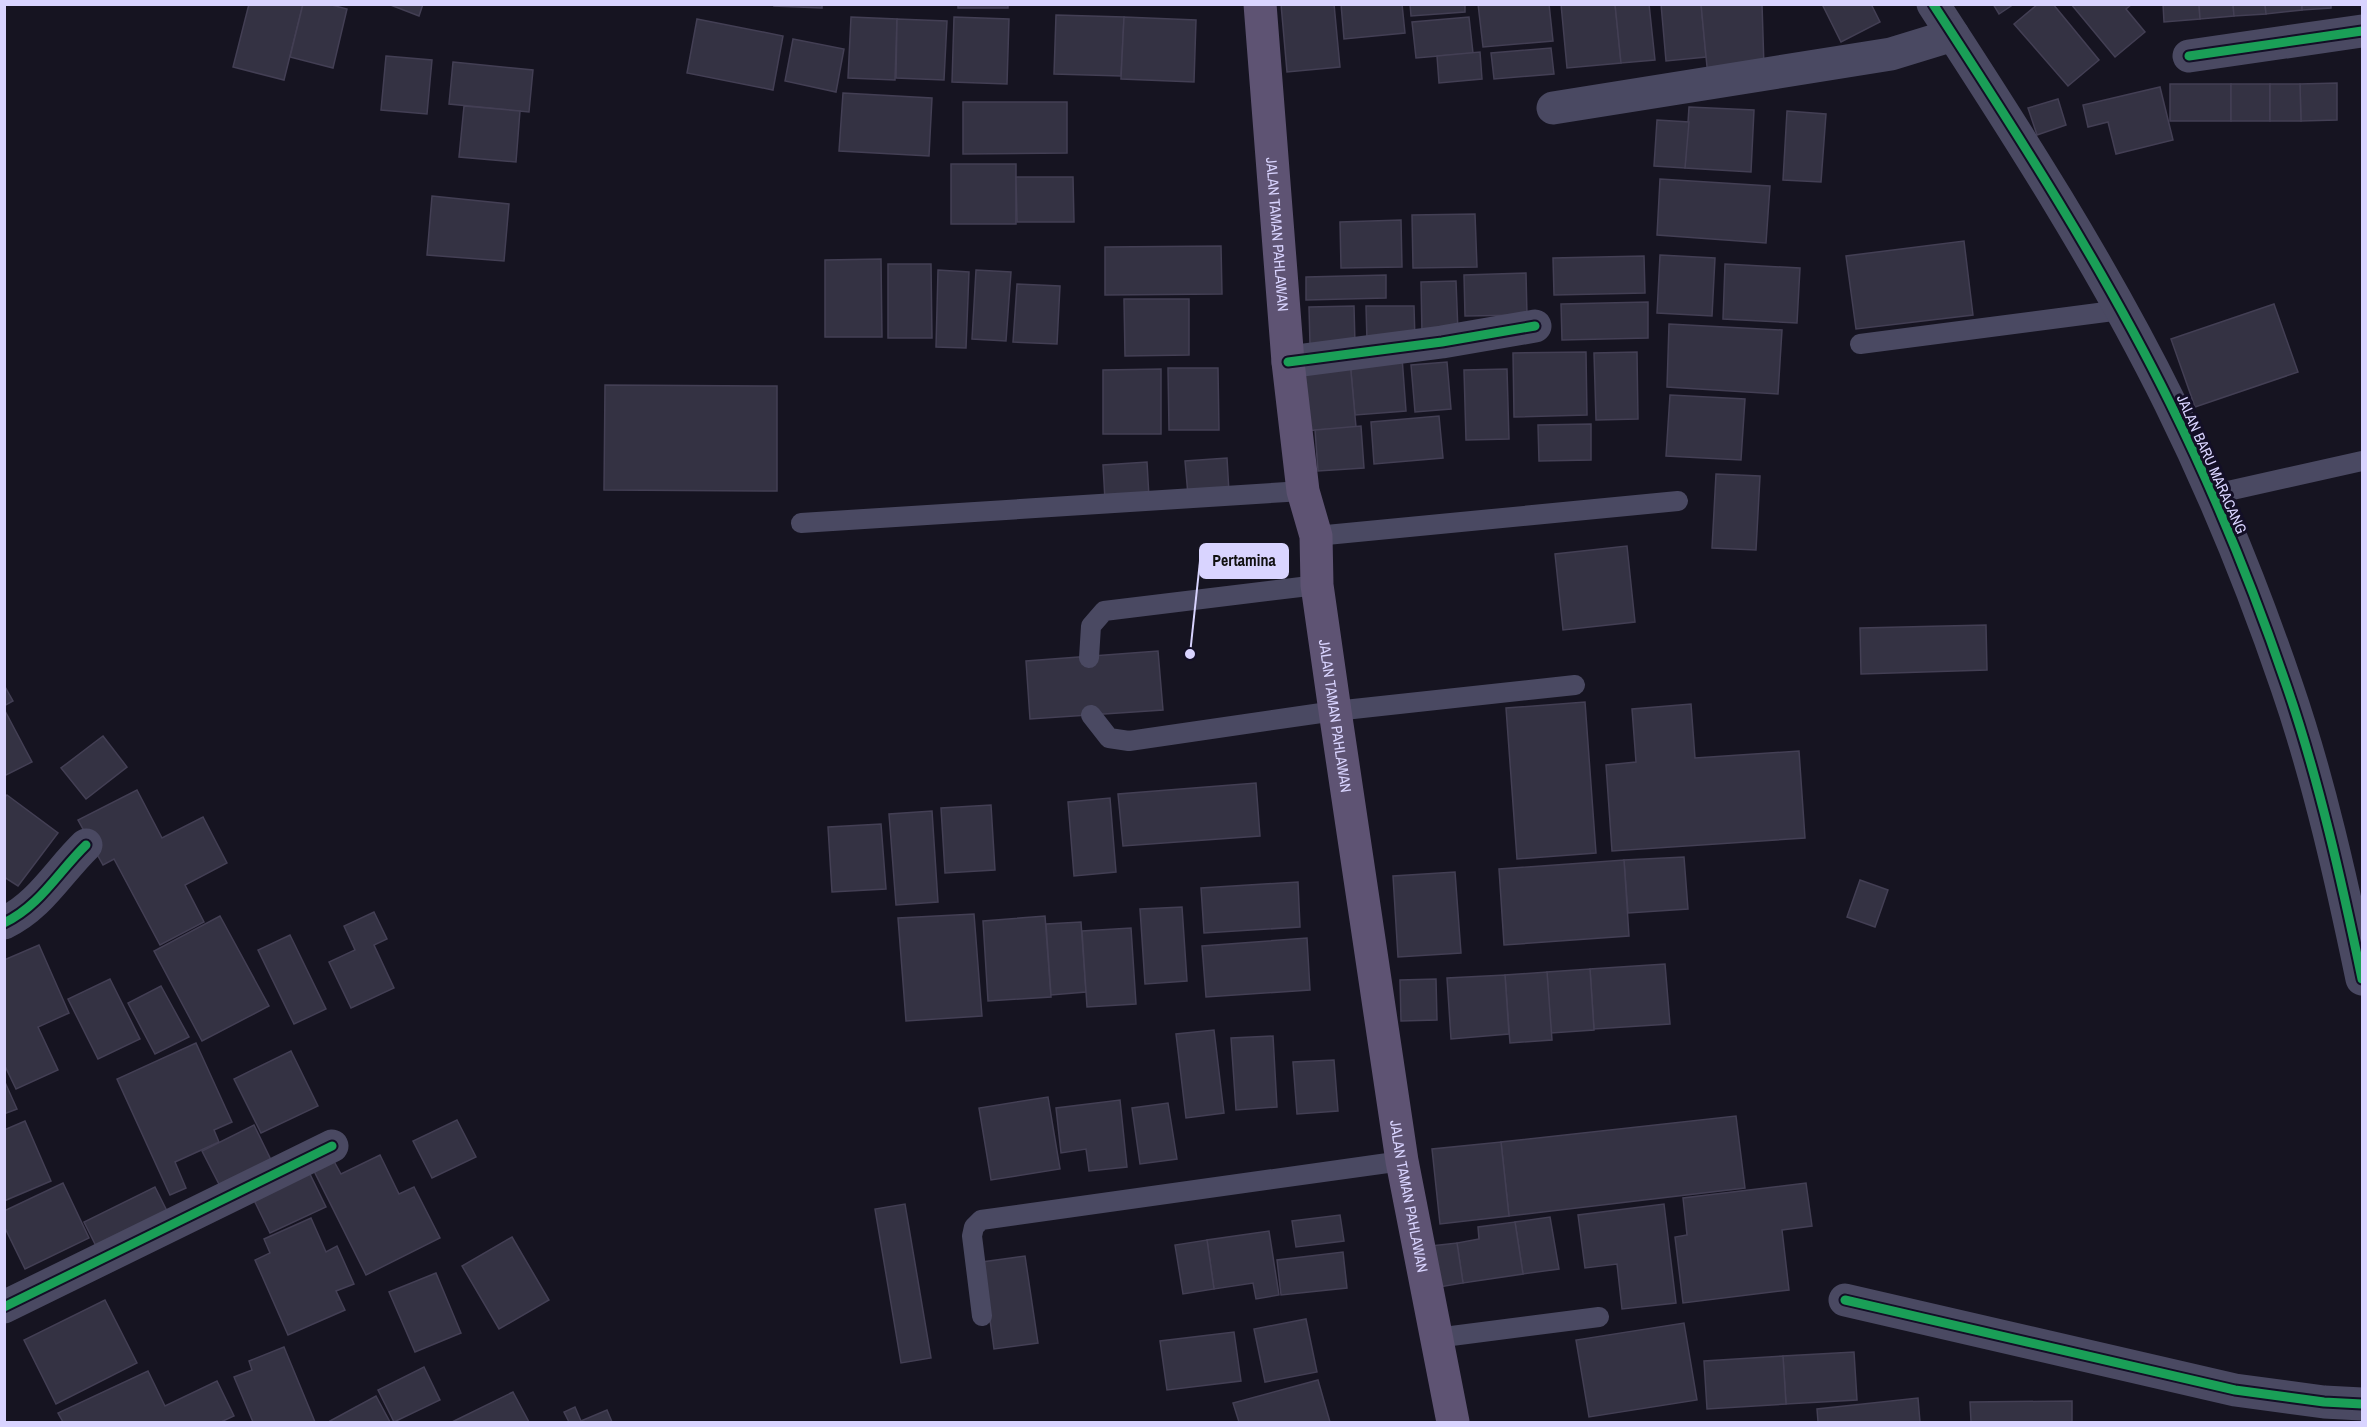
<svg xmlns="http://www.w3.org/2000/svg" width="2367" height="1427" font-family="'Archivo Narrow',sans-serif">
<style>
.building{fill:#343243;stroke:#433f54;stroke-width:1.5}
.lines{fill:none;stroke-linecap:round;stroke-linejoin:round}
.service{stroke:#4a4962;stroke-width:20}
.minor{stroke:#4a4962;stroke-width:33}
.primary{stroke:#5e5373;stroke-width:33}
.cycleway-casing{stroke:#130f26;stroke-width:13}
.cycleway{stroke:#1a9f57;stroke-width:9}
.labels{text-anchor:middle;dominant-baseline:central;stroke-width:6;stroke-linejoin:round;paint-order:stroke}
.street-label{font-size:15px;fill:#d9d4ff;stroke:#130f26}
.leader{fill:none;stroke:#d9d4ff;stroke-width:2}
.callout-dot{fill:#d9d4ff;stroke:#130f26;stroke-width:2}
.callout{fill:#d9d4ff;stroke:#d9d4ff;stroke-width:2}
.callout-label{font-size:16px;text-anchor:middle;font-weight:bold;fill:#111}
</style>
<rect width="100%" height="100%" fill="#161421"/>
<g class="building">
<path d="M 249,4 L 303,4 L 284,80 L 233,67 Z"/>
<path d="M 303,4 L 328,4 L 347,9 L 333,68 L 290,57 Z"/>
<path d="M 388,4 L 423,4 L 419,16 Z"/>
<path d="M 774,4 L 822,4 L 822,8 L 774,6 Z"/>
<rect x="958" y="4" width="50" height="4"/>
<path d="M 1281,4 L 1334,4 L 1340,67 L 1287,72 Z"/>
<path d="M 1341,4 L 1402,4 L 1405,33 L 1344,39 Z"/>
<path d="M 1410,4 L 1465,4 L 1465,12 L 1411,16 Z"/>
<path d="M 1478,4 L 1549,4 L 1553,41 L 1483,47 Z"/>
<path d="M 1561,4 L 1615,4 L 1621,63 L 1567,68 Z"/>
<path d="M 1615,4 L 1649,4 L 1655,60 L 1621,63 Z"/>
<path d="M 1661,4 L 1701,4 L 1706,57 L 1666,61 Z"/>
<path d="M 1701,4 L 1762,4 L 1764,67 L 1708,77 Z"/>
<path d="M 1822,4 L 1871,4 L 1880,22 L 1841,42 Z"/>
<path d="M 1993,4 L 2014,4 L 1999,14 Z"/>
<path d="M 2038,4 L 2053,4 L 2099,60 L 2068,86 L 2014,24 Z"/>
<path d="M 2071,4 L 2132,4 L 2126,9 L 2145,32 L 2115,57 Z"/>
<path d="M 2163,4 L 2199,4 L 2200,19 L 2164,22 Z"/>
<path d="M 2199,4 L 2233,4 L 2234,16 L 2200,19 Z"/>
<path d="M 2233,4 L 2265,4 L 2266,14 L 2234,16 Z"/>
<path d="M 2265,4 L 2302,4 L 2302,10 L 2266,14 Z"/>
<path d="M 2302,4 L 2331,4 L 2331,8 L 2302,10 Z"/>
<path d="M 1056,15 L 1124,17 L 1121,76 L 1054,74 Z"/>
<path d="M 851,17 L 897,19 L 895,80 L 848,78 Z"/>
<path d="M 954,17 L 1009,19 L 1007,84 L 952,82 Z"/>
<path d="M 1124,17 L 1196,20 L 1194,82 L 1121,79 Z"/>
<path d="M 1469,17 L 1473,53 L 1416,58 L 1412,22 Z"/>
<path d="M 697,19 L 783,36 L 773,90 L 687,73 Z"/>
<path d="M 897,19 L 947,21 L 944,80 L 896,78 Z"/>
<path d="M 793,39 L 844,49 L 836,92 L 785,81 Z"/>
<path d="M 1551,48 L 1554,74 L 1494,79 L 1491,53 Z"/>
<path d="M 1480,52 L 1482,79 L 1439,83 L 1437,56 Z"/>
<path d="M 386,56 L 432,60 L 427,114 L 381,110 Z"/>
<path d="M 453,62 L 533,70 L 529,112 L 449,104 Z"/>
<path d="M 2337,83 L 2337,120 L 2301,121 L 2300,84 Z"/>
<rect x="2170" y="84" width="61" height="37"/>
<rect x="2231" y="84" width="39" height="37"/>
<path d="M 2270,84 L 2300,84 L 2301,121 L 2270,121 Z"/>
<path d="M 2160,87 L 2173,140 L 2116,154 L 2108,122 L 2088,127 L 2083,105 Z"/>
<path d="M 843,93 L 932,98 L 929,156 L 839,151 Z"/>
<path d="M 2058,99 L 2066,125 L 2037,135 L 2028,108 Z"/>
<path d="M 963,102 L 1067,102 L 1067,153 L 963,154 Z"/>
<path d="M 464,106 L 520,111 L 516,162 L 459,157 Z"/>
<path d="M 1689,107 L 1754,110 L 1751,172 L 1685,168 Z"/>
<path d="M 1787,111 L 1826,114 L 1821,182 L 1783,180 Z"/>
<path d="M 1657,120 L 1689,122 L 1685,168 L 1654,166 Z"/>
<rect x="951" y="164" width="65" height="60"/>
<path d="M 1016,177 L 1073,177 L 1074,222 L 1017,222 Z"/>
<path d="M 1660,179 L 1770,186 L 1766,243 L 1657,235 Z"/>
<path d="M 432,196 L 509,204 L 504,261 L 427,255 Z"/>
<path d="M 1475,214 L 1477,267 L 1413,268 L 1412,215 Z"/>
<path d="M 1401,220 L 1402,267 L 1341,268 L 1340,222 Z"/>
<path d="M 1964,241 L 1973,315 L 1856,329 L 1846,256 Z"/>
<path d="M 1221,246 L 1222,294 L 1105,295 L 1105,247 Z"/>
<path d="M 1660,255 L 1715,258 L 1712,316 L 1657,313 Z"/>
<path d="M 1644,256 L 1645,293 L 1554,295 L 1553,258 Z"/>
<path d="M 881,259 L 882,337 L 825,337 L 825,260 Z"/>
<path d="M 888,264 L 931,264 L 932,338 L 888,338 Z"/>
<path d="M 1725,264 L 1800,268 L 1797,323 L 1723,319 Z"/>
<path d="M 938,270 L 969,272 L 966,348 L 936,347 Z"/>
<path d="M 976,270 L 1011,272 L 1006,341 L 972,339 Z"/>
<path d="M 1526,273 L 1527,315 L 1465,316 L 1464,275 Z"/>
<path d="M 1386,275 L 1386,298 L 1306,300 L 1306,277 Z"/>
<path d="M 1456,281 L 1458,332 L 1422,333 L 1421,282 Z"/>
<path d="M 1017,284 L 1060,286 L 1057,344 L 1013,342 Z"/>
<path d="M 1124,299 L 1189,299 L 1189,355 L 1125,356 Z"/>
<path d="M 1648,302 L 1648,338 L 1562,340 L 1561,304 Z"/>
<path d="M 2274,304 L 2298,372 L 2195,407 L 2171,339 Z"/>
<path d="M 1354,306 L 1355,344 L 1310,345 L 1309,307 Z"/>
<path d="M 1366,306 L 1414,306 L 1415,340 L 1367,341 Z"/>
<path d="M 1669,324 L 1782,330 L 1778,394 L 1667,387 Z"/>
<path d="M 1586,352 L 1587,415 L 1514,417 L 1513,353 Z"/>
<path d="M 1637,352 L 1638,419 L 1596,420 L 1594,353 Z"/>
<path d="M 1402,357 L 1406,411 L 1355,415 L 1350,361 Z"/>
<path d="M 1350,361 L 1356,427 L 1304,431 L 1299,365 Z"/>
<path d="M 1447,362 L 1451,409 L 1415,412 L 1411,365 Z"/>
<path d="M 1168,368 L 1218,368 L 1219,430 L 1169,430 Z"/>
<path d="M 1161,369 L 1161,434 L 1103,434 L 1103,370 Z"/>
<path d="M 1507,369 L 1509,439 L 1466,440 L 1464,370 Z"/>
<path d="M 605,385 L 777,386 L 777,491 L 604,490 Z"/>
<path d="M 1670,395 L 1745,399 L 1741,460 L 1666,456 Z"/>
<path d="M 1439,416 L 1443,458 L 1374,464 L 1371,422 Z"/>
<path d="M 1591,424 L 1591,460 L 1539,461 L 1538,425 Z"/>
<path d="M 1361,426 L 1364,468 L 1318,471 L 1315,430 Z"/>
<path d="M 1227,458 L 1229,492 L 1188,495 L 1185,461 Z"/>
<path d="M 1147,462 L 1149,497 L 1105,500 L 1103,465 Z"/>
<path d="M 1716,474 L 1760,476 L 1756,550 L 1712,548 Z"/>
<path d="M 1627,546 L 1635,622 L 1563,630 L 1555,554 Z"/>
<path d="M 1986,625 L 1987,670 L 1861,674 L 1860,628 Z"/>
<path d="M 1158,651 L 1163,710 L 1030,719 L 1026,661 Z"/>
<path d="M 4,685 L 13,701 L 4,706 Z"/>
<path d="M 1585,702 L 1596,853 L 1517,859 L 1506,708 Z"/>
<path d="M 1691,704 L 1695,758 L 1799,751 L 1805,838 L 1612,851 L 1606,765 L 1636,762 L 1632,709 Z"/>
<path d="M 4,709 L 32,762 L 4,776 Z"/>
<path d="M 103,736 L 127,767 L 86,799 L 61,768 Z"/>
<path d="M 1256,783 L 1260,836 L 1123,846 L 1118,794 Z"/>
<path d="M 137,790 L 162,838 L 203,817 L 227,863 L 185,885 L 204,922 L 160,945 L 114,859 L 103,865 L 78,820 Z"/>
<path d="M 7,795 L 58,833 L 18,886 L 4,877 L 4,798 Z"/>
<path d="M 1110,798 L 1116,872 L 1074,876 L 1068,802 Z"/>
<path d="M 991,805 L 995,870 L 945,873 L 941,808 Z"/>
<path d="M 932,811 L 938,902 L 896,905 L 889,814 Z"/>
<path d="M 881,824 L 886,889 L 832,892 L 828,827 Z"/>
<path d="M 1684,857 L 1688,909 L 1628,913 L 1624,860 Z"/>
<path d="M 1624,860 L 1629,936 L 1504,945 L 1499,869 Z"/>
<path d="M 1455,872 L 1461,953 L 1398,957 L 1393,876 Z"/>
<path d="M 1860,880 L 1888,890 L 1875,927 L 1847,917 Z"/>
<path d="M 1298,882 L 1300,927 L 1204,933 L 1201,888 Z"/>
<path d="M 1182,907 L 1187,981 L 1145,984 L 1140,909 Z"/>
<path d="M 374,912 L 387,939 L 374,945 L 394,988 L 351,1008 L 329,962 L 355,950 L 344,926 Z"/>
<path d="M 974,914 L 982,1016 L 906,1021 L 898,918 Z"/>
<path d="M 220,916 L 269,1006 L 202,1041 L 154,951 Z"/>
<path d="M 1045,916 L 1051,997 L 988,1001 L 983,921 Z"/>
<path d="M 1081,922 L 1086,992 L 1051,995 L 1046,924 Z"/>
<path d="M 1131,928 L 1136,1004 L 1087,1007 L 1082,931 Z"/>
<path d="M 290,935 L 326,1009 L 294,1024 L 258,950 Z"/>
<path d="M 1307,938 L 1310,990 L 1206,997 L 1202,946 Z"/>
<path d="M 39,945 L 69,1013 L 38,1027 L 58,1070 L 16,1089 L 4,1064 L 4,960 Z"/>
<path d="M 1665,964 L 1670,1024 L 1594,1029 L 1590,969 Z"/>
<path d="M 1590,969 L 1594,1030 L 1551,1033 L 1547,972 Z"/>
<path d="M 1547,972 L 1552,1040 L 1510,1043 L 1505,975 Z"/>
<path d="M 1505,975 L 1509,1034 L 1451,1039 L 1447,978 Z"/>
<path d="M 110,979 L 140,1039 L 98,1059 L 68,999 Z"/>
<path d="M 1436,979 L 1437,1020 L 1401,1021 L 1400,980 Z"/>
<path d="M 161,986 L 189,1037 L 155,1054 L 128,1003 Z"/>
<path d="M 1214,1030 L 1224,1113 L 1186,1118 L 1176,1034 Z"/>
<path d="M 1273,1036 L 1277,1107 L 1236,1110 L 1231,1038 Z"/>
<path d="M 196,1043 L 232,1122 L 214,1130 L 219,1142 L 175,1162 L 186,1188 L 170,1195 L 117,1079 Z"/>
<path d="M 291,1051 L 318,1106 L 261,1133 L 234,1079 Z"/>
<path d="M 1334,1060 L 1338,1111 L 1297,1114 L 1293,1062 Z"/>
<path d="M 4,1080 L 17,1109 L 4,1114 Z"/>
<path d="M 1048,1097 L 1060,1169 L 991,1180 L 979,1108 Z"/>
<path d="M 1120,1100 L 1127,1167 L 1089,1171 L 1086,1149 L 1061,1153 L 1056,1108 Z"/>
<path d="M 1168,1103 L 1177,1159 L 1140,1164 L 1132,1108 Z"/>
<path d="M 1736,1116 L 1745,1188 L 1509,1216 L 1501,1142 Z"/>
<path d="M 457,1120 L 476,1157 L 432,1178 L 413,1141 Z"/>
<path d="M 25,1121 L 51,1181 L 4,1201 L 4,1130 Z"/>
<path d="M 254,1125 L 274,1166 L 223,1192 L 202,1151 Z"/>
<path d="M 1501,1142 L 1509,1216 L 1440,1224 L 1432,1149 Z"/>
<path d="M 330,1154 L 341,1174 L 380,1155 L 399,1194 L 414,1187 L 440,1238 L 366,1275 L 310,1163 Z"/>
<path d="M 308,1170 L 326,1207 L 270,1233 L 252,1196 Z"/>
<path d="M 63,1183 L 89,1238 L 25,1269 L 4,1226 L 4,1211 Z"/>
<path d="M 1806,1183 L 1812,1226 L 1782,1230 L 1789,1290 L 1683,1303 L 1675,1237 L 1687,1235 L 1683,1198 Z"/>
<path d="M 155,1187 L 170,1217 L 99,1252 L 84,1222 Z"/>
<path d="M 905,1204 L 931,1358 L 901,1363 L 875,1209 Z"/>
<path d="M 1664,1204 L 1676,1303 L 1622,1309 L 1617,1264 L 1585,1268 L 1578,1215 Z"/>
<path d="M 1340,1215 L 1344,1241 L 1296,1247 L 1292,1221 Z"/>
<path d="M 1550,1217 L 1559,1269 L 1523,1274 L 1515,1222 Z"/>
<path d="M 311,1218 L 326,1252 L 337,1246 L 354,1284 L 336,1291 L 345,1310 L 288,1335 L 255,1260 L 270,1253 L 264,1239 Z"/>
<path d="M 1515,1222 L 1523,1274 L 1463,1283 L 1457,1243 L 1479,1239 L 1478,1227 Z"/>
<path d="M 1269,1231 L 1279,1295 L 1256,1299 L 1253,1283 L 1214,1289 L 1207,1240 Z"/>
<path d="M 512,1237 L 549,1300 L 499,1329 L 462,1266 Z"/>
<path d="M 1207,1240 L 1214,1289 L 1183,1294 L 1175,1245 Z"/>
<path d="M 1457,1243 L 1463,1283 L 1428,1289 L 1422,1247 Z"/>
<path d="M 1343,1252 L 1347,1288 L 1281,1295 L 1277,1260 Z"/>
<path d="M 1025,1256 L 1038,1343 L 994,1349 L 982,1262 Z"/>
<path d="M 436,1273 L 461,1333 L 415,1352 L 389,1292 Z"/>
<path d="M 105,1300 L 137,1363 L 56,1404 L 24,1340 Z"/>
<path d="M 1306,1319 L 1317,1372 L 1265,1382 L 1254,1329 Z"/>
<path d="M 1684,1323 L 1697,1400 L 1589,1417 L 1576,1340 Z"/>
<path d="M 1234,1332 L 1241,1381 L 1167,1390 L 1160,1341 Z"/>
<path d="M 284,1347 L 315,1422 L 253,1422 L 234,1377 L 252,1370 L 249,1361 Z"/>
<path d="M 1854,1352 L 1857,1400 L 1786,1404 L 1783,1356 Z"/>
<path d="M 1783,1356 L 1786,1404 L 1707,1409 L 1704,1361 Z"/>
<path d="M 424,1367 L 440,1400 L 394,1422 L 378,1390 Z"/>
<path d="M 148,1371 L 165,1406 L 217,1381 L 234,1416 L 221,1422 L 63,1422 L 58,1413 Z"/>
<path d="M 1318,1380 L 1330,1422 L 1239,1422 L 1233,1403 Z"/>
<path d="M 513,1392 L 529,1422 L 452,1422 Z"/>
<path d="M 376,1396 L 390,1422 L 331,1422 L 330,1421 Z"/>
<path d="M 1918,1398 L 1920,1422 L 1818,1422 L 1817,1409 Z"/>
<path d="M 2072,1401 L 2072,1422 L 1971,1422 L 1970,1402 Z"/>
<path d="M 575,1407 L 581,1421 L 607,1410 L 612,1422 L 569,1422 L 564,1412 Z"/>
</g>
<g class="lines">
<g class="service">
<path d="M 1860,344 L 2121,310"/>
<path d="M 2210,495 L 2362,461"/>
<path d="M 801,523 L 1303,491"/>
<path d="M 1316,536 L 1678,501"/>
<path d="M 1089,658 L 1091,626 L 1104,611 L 1317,585"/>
<path d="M 1091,715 L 1109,738 L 1129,741 L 1335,711 L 1575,685"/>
<path d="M 982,1316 L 972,1236 L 974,1227 L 981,1220 L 1402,1161"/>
<path d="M 1436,1338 L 1599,1317"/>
</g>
<g class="minor">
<path d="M 1933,4 C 2017,133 2102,265 2170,403 C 2214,492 2255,593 2287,687 C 2319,780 2342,883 2362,979"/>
<path d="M 2189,56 L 2362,31"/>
<path d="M 1553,108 L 1891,54 L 1953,35"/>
<path d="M 1288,362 L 1442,342 L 1535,326"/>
<path d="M 4,923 C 40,906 58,872 86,845"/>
<path d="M 1845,1300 L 2235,1390 L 2324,1402 L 2362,1404"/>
<path d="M 4,1307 L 332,1146"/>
</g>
<path class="primary" id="s1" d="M 1260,4 L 1288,362 L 1303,491 L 1316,536 L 1317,585 L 1335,711 L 1402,1161 L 1453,1422"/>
<g class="cycleway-casing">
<g id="cycleway">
<path d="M 1933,4 C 2017,133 2102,265 2170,403 C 2214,492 2255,593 2287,687 C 2319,780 2342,883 2362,979"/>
<path d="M 2189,56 L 2362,31"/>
<path d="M 1288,362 L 1442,342 L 1535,326"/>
<path d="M 4,923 C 40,906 58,872 86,845"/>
<path d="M 1845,1300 L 2235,1390 L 2324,1402 L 2362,1404"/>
<path d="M 4,1307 L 332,1146"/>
</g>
</g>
<use href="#cycleway" class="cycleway"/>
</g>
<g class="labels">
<g class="street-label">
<text stroke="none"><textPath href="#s1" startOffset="231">JALAN TAMAN PAHLAWAN</textPath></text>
<text transform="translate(2212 464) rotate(66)">JALAN BARU MARACANG</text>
<text stroke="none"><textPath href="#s1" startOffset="717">JALAN TAMAN PAHLAWAN</textPath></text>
<text stroke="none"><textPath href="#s1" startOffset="1203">JALAN TAMAN PAHLAWAN</textPath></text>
</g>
</g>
<path class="leader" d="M1190 654L1200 561"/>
<circle class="callout-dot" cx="1190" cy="654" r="6"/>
<rect class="callout" x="1200" y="544" width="88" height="34" rx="6"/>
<g class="callout-label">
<text x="1244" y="566">Pertamina</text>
</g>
<rect width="2367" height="1427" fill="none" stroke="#d9d4ff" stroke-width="12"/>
</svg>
